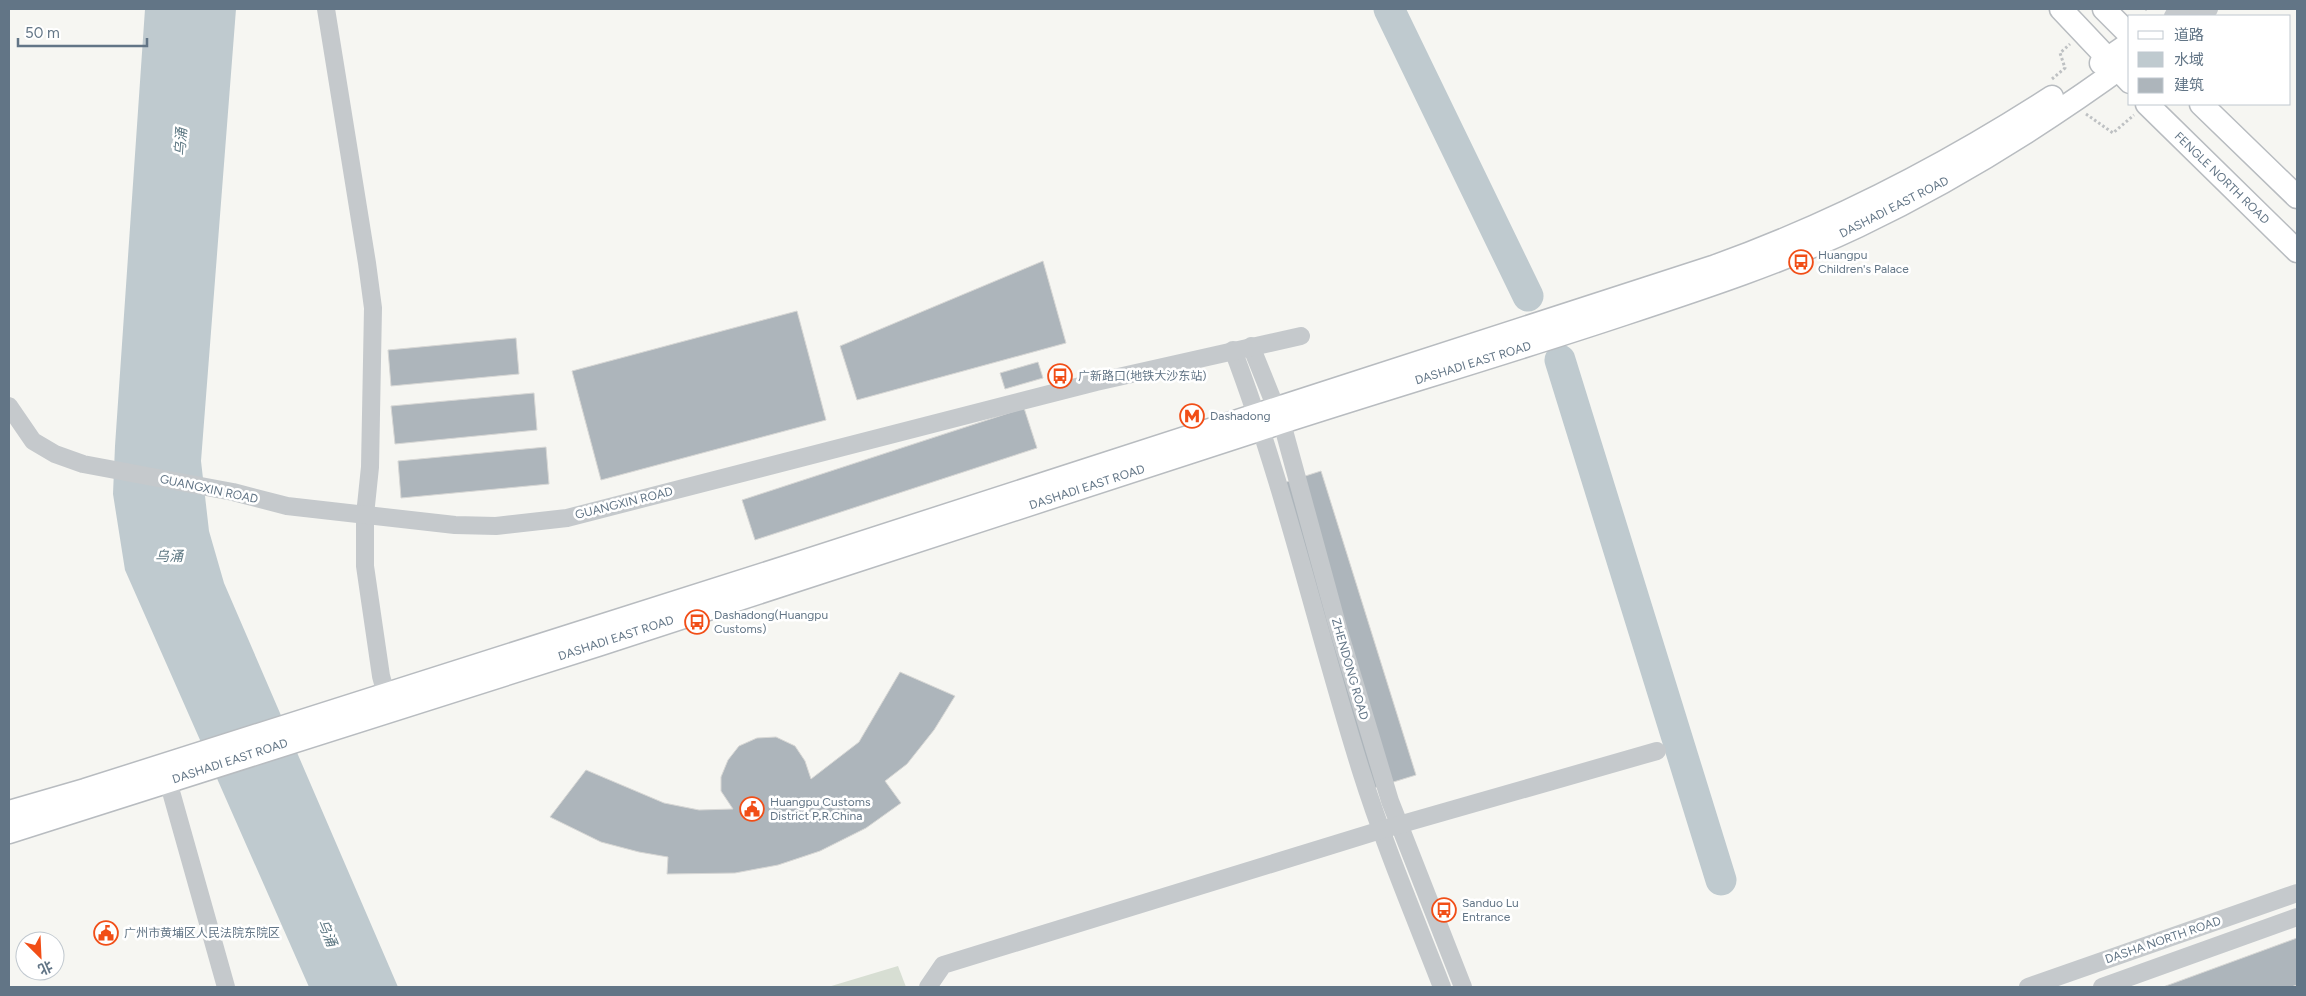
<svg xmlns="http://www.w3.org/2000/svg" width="2306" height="996" font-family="Figtree,'Noto Sans SC',sans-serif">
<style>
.green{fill:#d7ded3}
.water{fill:#bfcacf}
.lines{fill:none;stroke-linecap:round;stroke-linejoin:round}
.river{stroke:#bfcacf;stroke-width:31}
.building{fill:#adb5bb;stroke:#d7d7d5}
.major-casing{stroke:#b8bcc0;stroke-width:25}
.path{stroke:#bec1c3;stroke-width:3;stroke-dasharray:2.5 2.5;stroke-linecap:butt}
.minor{stroke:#c5c9cc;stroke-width:18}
.major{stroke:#fff;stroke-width:22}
.labels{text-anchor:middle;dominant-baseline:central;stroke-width:5;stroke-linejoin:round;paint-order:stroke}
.street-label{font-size:12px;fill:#627586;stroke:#fff}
.poi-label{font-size:12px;fill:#627586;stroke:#fff;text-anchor:start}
.water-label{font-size:14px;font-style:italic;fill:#5e7883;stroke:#fff}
</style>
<rect width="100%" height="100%" fill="#f6f6f2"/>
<path class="green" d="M 898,966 L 906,987 L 828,987 Z"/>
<path class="water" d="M 145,9 L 236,9 L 201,461 L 209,531 L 224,583 L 398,987 L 309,987 L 125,570 L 113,494 L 115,446 Z"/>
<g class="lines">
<g class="river">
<path d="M 1389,9 L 1528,296"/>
<path d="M 1560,360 L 1721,880"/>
</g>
</g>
<g class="building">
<path d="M 1043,261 L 1066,343 L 857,400 L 840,346 Z"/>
<path d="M 797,311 L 826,420 L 601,480 L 572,371 Z"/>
<path d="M 516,338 L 519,374 L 391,386 L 388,350 Z"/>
<path d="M 1038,362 L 1043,378 L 1005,389 L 1000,373 Z"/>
<path d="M 534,393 L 537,430 L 395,444 L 391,406 Z"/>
<path d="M 1024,408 L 1037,448 L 755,540 L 742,500 Z"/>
<path d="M 546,447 L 549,484 L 401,498 L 398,461 Z"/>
<path d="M 1321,471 L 1416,775 L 1374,788 L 1277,485 Z"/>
<path d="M 900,672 L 955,696 L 934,730 L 907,764 L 885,781 L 901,803 L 866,828 L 820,851 L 778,865 L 735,873 L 667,874 L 668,857 L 639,852 L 601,842 L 550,817 L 586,770 L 664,803 L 699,810 L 733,809 L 721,791 L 721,777 L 728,760 L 739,746 L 757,738 L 776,737 L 795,746 L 805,761 L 811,779 L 859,742 Z"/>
<path d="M 2297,938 L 2297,985 L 2291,987 L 2163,987 Z"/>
</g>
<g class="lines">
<g class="major-casing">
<g id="major">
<path d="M 2061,9 L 2130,82"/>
<path d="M 2104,9 L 2130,35"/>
<path d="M 2101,63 L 2130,43"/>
<path d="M 2147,104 L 2297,251"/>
<path d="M 2201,104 L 2297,197"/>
<path d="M 9,812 L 85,790 L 802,562 L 1713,267 C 1833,224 1945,166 2052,97"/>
<path d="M 9,832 C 425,701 841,568 1255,431 C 1377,391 1501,355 1624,314 C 1703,288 1782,262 1858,226 C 1954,180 2044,124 2130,61"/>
</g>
</g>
<g class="path">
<path d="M 2145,9 L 2147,9"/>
<path d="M 2052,79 L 2065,68 L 2060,53 L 2070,44"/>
<path d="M 2086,114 L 2113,133 L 2134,115"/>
</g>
<g class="minor">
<path d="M 326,9 L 367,263 L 373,308 L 370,467 L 365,515 L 365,566 L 381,676 L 389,705"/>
<path d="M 2173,16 L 2186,9"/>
<path d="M 2198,16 L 2209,9"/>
<path d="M 1251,346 L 1282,423 L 1338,628 L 1390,801 L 1463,987"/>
<path d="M 1233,350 C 1285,487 1317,631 1361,771 C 1384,844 1414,915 1442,987"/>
<path d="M 9,406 L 33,441 L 55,454 L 83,464 L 233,492 L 287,506 L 455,525 L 496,526 L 567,518 L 1096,382 L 1301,336"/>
<path d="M 168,781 L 226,987"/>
<path d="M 928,987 L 943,965 L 1381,830 L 1657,751"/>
<path d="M 2028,987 L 2297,893"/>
<path d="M 2102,987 L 2297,917"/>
</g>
<use href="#major" class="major"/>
</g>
<defs>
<g id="bus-ring" transform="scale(1.25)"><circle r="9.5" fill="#fff" stroke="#f14e17" stroke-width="1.5"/><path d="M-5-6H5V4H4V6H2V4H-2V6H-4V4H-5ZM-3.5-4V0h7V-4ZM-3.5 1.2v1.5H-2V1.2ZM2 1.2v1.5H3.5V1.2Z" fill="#f14e17"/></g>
<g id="metro-ring" transform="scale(1.25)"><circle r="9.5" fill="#fff" stroke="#f14e17" stroke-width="1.5"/><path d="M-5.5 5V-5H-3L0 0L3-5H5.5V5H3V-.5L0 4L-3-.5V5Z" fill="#f14e17"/></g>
<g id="civic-ring" transform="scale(1.25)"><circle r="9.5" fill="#fff" stroke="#f14e17" stroke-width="1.5"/><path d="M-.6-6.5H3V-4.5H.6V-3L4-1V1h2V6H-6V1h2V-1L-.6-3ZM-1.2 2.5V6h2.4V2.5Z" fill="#f14e17"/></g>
</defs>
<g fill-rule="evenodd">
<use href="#bus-ring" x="1801" y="262"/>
<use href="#bus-ring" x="1060" y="376"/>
<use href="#metro-ring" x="1192" y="416"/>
<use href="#bus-ring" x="697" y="622"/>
<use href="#civic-ring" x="752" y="809"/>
<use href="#bus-ring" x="1444" y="910"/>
<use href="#civic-ring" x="106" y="933"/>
</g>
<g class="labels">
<g class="street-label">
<text transform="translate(2222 178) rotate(44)">FENGLE NORTH ROAD</text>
<text transform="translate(1894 207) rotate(-27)">DASHADI EAST ROAD</text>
<text transform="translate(1473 363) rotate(-17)">DASHADI EAST ROAD</text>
<text transform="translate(1087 487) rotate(-18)">DASHADI EAST ROAD</text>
<text transform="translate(209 489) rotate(12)">GUANGXIN ROAD</text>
<text transform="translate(624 503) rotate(-14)">GUANGXIN ROAD</text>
<text transform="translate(616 638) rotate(-18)">DASHADI EAST ROAD</text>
<text transform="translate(1350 669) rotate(74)">ZHENDONG ROAD</text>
<text transform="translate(230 761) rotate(-18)">DASHADI EAST ROAD</text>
<text transform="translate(2163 940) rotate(-19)">DASHA NORTH ROAD</text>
</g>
<g class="poi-label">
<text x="1818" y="255">Huangpu<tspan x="1818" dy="14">Children's Palace</tspan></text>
<text x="1078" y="376">广新路口(地铁大沙东站)</text>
<text x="1210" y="416">Dashadong</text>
<text x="714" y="615">Dashadong(Huangpu<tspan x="714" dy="14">Customs)</tspan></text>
<text x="770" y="802">Huangpu Customs<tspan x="770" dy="14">District P.R.China</tspan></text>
<text x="1462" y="903">Sanduo Lu<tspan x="1462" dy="14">Entrance</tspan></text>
<text x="124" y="933">广州市黄埔区人民法院东院区</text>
</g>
<g class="water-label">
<text transform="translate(181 142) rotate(-86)">乌涌</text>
<text x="169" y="556">乌涌</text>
<text transform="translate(327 933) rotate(67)">乌涌</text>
</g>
</g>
<rect width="2306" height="996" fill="none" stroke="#627586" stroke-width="20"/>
<rect x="2128" y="15" width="162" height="90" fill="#ffffff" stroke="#c0c8cf"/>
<rect x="2138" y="31" width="25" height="8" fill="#ffffff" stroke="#c0c8cf"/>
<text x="2174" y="40" font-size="15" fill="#627586">道路</text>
<rect x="2138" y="52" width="25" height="15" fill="#bfcacf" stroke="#c0c8cf"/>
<text x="2174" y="65" font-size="15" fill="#627586">水域</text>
<rect x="2138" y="78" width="25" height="15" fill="#adb5bb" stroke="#c0c8cf"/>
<text x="2174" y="90" font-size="15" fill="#627586">建筑</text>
<g transform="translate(40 956) rotate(156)"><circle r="24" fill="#ffffff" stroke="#c0c8cf"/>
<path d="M0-4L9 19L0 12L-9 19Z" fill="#f14e17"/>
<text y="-8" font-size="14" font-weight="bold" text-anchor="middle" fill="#627586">北</text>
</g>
<path d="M18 38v8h129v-8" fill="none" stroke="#627586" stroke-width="2.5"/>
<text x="25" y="38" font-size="15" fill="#627586" stroke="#ffffff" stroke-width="4" paint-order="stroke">50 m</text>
</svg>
